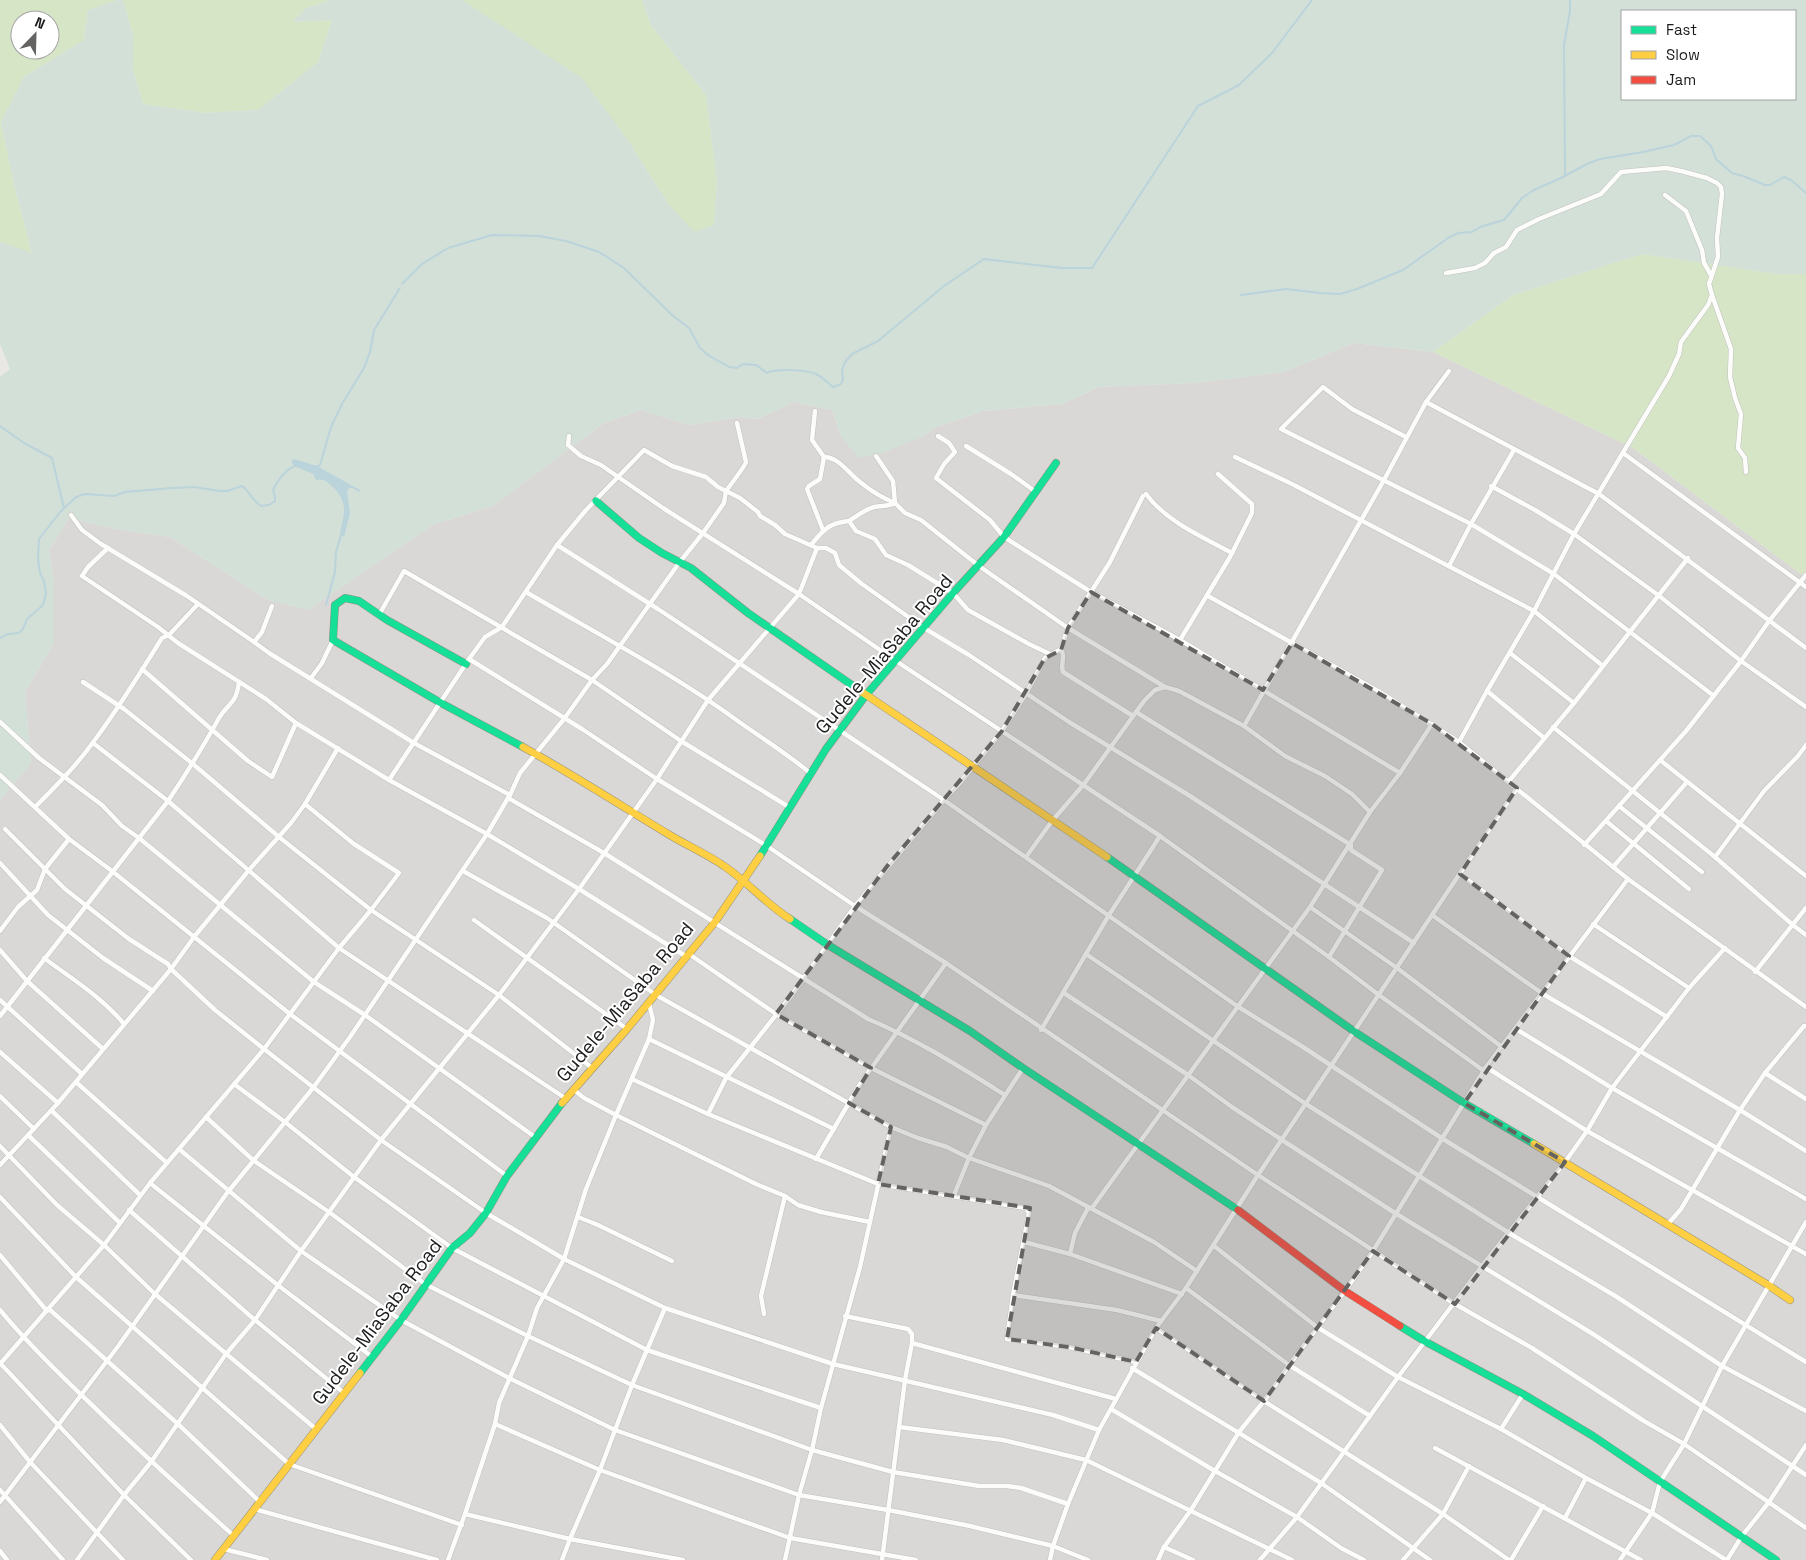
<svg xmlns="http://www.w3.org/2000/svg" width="1806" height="1560" font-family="'Space Grotesk',sans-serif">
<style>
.residential{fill:#d9d8d6}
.grass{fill:#d6e5c6;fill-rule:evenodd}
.wetland{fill:#d3e0d8;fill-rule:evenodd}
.water{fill:#bbd3da}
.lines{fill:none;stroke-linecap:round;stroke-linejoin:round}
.stream{stroke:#bbd3da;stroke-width:2}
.street-casing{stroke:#c1c0bf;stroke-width:5.5}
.fast-casing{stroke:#90917f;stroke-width:8}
.slow-casing{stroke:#90917f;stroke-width:8}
.jam-casing{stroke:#90917f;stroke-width:8}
.street{stroke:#fcfcfb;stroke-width:4.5}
.fast{stroke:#16e098;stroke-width:7}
.slow{stroke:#ffcf43;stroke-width:7}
.jam{stroke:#f24e42;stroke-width:7}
.marked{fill:#646362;fill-opacity:0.2;stroke:#646362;stroke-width:4;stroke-dasharray:10 6;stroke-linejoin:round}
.labels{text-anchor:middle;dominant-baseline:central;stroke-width:4;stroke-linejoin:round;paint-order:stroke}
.street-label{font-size:19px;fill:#1c1c1c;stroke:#fff}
</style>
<rect width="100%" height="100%" fill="#eae8e5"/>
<path class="residential" d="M 1354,343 L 1433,352 L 1633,448 L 1802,575 L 1806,570 L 1806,1560 L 0,1560 L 0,800 L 31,763 L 25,692 L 54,643 L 54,584 L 49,550 L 69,518 L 125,531 L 170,537 L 268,600 L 308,610 L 434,524 L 493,506 L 604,423 L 641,410 L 689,425 L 742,417 L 758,419 L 793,402 L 832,410 L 841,436 L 922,437 L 936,427 L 983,411 L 1062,404 L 1099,387 L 1195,383 L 1283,372 Z"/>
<g class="grass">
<path d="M 0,0 L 117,0 L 88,10 L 84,40 L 24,77 L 1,122 L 14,184 L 32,254 L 0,242 ZM 20,20 L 50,20 L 50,50 L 20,50 Z"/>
<path d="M 123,0 L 330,0 L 305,9 L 292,22 L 332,20 L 318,62 L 258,110 L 205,113 L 143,104 L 133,70 L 133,36 Z"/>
<path d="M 462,0 L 642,0 L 651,25 L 706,95 L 717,182 L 714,225 L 694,233 L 669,205 L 629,142 Z"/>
<path d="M 1642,254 L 1777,274 L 1806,274 L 1806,570 L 1802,575 L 1633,448 L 1433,352 L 1513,295 Z"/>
</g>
<path class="wetland" d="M 117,0 L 123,0 L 133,36 L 133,70 L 143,104 L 205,113 L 258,110 L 318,62 L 332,20 L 292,22 L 305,9 L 330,0 L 462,0 L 582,78 L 629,142 L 669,205 L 694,232 L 714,225 L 717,182 L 706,95 L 651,25 L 642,0 L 1806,0 L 1806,274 L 1777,274 L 1642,254 L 1513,295 L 1433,352 L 1354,343 L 1283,372 L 1195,383 L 1099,387 L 1062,404 L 983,411 L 936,427 L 922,437 L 885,452 L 858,458 L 841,436 L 832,410 L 793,402 L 758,419 L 742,417 L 689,425 L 641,410 L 604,423 L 493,506 L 434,524 L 308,610 L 268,600 L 170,537 L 125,531 L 69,518 L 49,550 L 54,584 L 54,643 L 25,692 L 31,763 L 0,800 L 0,377 L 10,369 L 0,344 L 0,242 L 32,253 L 14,184 L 1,122 L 24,77 L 84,40 L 88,10 ZM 1622,11 L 1795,11 L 1795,99 L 1622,99 Z"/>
<path class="water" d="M 294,459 L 317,466 L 360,490 L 359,492 L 353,488 L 349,488 L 347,492 L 350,513 L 344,537 L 340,534 C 344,513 349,504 333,487 C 327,482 324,478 316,480 L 313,474 L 294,466 L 291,461 Z"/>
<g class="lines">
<g class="stream">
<path d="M 1565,175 L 1564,45 L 1570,11 L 1570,0"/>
<path d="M 402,284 L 422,264 L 448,248 L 492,235 L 539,236 L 566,241 L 599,252 L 624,268 L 672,315 L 689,328 L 700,348 L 708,355 L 729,367 L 737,368 L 743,364 L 756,365 L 767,373 C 776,368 807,370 816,374 C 822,377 828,383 833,387 L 841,384 L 843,379 L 842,370 L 845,362 L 852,354 L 878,341 L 944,286 L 984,259 L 1062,268 L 1092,268 L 1198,106 L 1239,85 L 1272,53 L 1312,0"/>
<path d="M 1241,295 L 1286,289 L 1320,293 L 1340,294 L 1357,289 L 1403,270 L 1448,238 L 1458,233 L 1472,232 L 1480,227 L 1504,220 L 1522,198 L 1534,190 L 1561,178 L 1589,163 L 1600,159 L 1643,152 L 1674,145 L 1691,136 L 1700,136 L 1711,146 L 1716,159 L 1732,173 L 1743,176 L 1765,185 L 1770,185 L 1784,177 L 1791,180 L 1806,193"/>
<path d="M 0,426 L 24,443 L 52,458 L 64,508"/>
<path d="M 316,467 L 320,465 L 331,427 L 342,404 L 364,368 L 370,352 L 374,330 L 400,288"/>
<path d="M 326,605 L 335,572 L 336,552 L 341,535"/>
<path d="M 0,638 L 8,634 L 19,633 L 23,629 L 27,619 L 43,605 L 46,593 L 44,581 L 40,573 L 38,558 L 39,539 L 60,512 L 76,497 L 85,494 L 114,496 L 125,492 L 172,488 L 194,487 L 220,491 L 227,491 L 242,486 C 250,491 251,500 261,506 L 269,505 L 275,501 L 275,497 L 273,490 C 277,481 286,469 295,466"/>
</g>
<g class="street-casing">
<g id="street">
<path d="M 1665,195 L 1686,211 L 1702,250 L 1704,263 L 1711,275"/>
<path d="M 1446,273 L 1475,268 L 1485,263 L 1494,253 L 1506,247 L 1517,230 L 1539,219 L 1601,194 L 1621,172 L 1666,168 L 1681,171 L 1707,178 L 1717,183 L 1721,187 L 1722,194 L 1717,238 L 1718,257 L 1709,284 L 1712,295 L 1708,305 L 1681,342 L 1679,354 L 1669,376 L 1574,534 L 1534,611 L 1487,691 L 1459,742"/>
<path d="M 1712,295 L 1731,349 L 1730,377 L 1735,398 L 1741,414 L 1738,448 L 1745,458 L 1746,472"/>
<path d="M 1426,402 L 1599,494 L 1806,648"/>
<path d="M 815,411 L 812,440 L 824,457 L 820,479 L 809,486 L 807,489 L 823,530"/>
<path d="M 569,436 L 568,445 L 581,456 L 601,465 L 663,508 L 799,594 L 896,661 L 1160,836 L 1329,957 L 1379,995 L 1484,1071"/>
<path d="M 938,436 L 949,443 L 955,452 L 944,464 L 936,478 L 990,520 L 1004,537 L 1091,592 L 1180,640 L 1400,773"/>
<path d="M 1406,437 L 1352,409 L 1323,387 L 1281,429 L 1471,524 L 1554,574 L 1714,696"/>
<path d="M 966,446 L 1011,474 L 1036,492"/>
<path d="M 1623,453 L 1806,587"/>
<path d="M 876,456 L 893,481 L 895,503 L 905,513 L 921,520 L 979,566 L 1068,628 L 1165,687"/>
<path d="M 824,457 C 839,457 849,474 860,482 C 870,490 882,498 895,503 C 888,507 881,505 874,507 C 864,510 858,515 849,521"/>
<path d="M 1235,457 L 1292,484 L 1534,611 L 1603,666"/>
<path d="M 1491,486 L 1535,510 L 1574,534 L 1658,595 L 1741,661 L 1806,707"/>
<path d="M 1146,494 C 1167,522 1202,537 1232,553"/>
<path d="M 71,515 L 82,530 L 101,544 L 187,596 L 254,642"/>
<path d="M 557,545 L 658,609 L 944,800 L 1237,1006 L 1303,1047 L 1443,1139 L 1806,1362"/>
<path d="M 811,545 C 823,530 829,523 849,521 L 856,531 L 875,539 L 886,555 L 908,565 L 953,593 L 968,610 L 1029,644 L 1050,654"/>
<path d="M 108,548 L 88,567 L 82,576 L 158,627 L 178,643 L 266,699 L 296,723 L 389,780 L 487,834 L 579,889 L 687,957"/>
<path d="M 1449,566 L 1471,524 L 1514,450"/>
<path d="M 526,592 C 599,635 674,674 742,724 C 765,740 789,755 810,773"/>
<path d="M 1208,596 L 1378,691 L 1459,742 L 1628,879 L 1806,1007"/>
<path d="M 272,606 L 262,632 L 254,642 L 269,653 L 414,743 L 510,795 L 508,798 L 604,853 L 868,1019 C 916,1039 960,1067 1005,1095"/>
<path d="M 379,615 L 404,571 L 592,680 L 681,741 L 789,807"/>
<path d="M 1180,640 L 1230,557 L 1252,513 L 1252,504 L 1218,474"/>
<path d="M 1061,649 C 1066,658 1060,663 1063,672 L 1133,716"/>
<path d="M 1510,653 L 1574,703"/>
<path d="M 469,659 L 582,729 L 657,779 L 767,846 L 855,906 L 946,963 L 1258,1175 L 1455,1304 L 1532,1348 L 1644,1421 L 1684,1444 L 1806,1528"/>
<path d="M 142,669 L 248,761 L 272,777 L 296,723"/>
<path d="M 311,678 L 322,663 L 333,640"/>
<path d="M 83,682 L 124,709 L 193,764 L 279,837 L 371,910 L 499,995 L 591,1067"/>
<path d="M 1487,691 L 1543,737"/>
<path d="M 1136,712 L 1351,845 L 1351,850 L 1382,870 L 1329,957"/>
<path d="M 0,722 L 39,758 L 102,805 L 122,826 L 139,838 L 314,982 L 365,1015 L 535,1137"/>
<path d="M 1244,726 L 1384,480 L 1426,402 L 1449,371"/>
<path d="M 1553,727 L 1715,857 L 1793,925 L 1806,935"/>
<path d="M 93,743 L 168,801 L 339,948 L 565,1098"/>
<path d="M 1660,760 L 1806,876"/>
<path d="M 0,775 L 69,839 L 112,871 L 290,1014 L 507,1176"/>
<path d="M 389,780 L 469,659 L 485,637 L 502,627 L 557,545 L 586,510 L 644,450 L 672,466 L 706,477 L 718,487 L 740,498 L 758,512 L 760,516 L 775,525 L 785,534 L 817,548 L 826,548 L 835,553 L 839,565 L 862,584 L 924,628 L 969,655 L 1069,722 L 1190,796 L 1414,943"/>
<path d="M 1509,781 L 1574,703 L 1688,558"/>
<path d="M 510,795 L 520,773 L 564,719 L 592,680 L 607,664 L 679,563 L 703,533 L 724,503 L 726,491 C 729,487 745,466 746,462 L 737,423"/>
<path d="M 1619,806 L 1702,872"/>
<path d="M 35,807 C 56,786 77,765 94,741 C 119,708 140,673 162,638 L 169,635 L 198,604"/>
<path d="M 1606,821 L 1689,889"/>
<path d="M 5,829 L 65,889 L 129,939 L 168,964 L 171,969 L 215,1010 L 264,1049 L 381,1140 L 486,1213 L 564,1259 L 665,1308 L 833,1364 L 1053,1415 L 1099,1430"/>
<path d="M 1584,845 L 1686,731 L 1741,661 L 1769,621 L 1806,575"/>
<path d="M 1026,857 L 1052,821 L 1084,784 L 1144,701 L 1155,690 L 1165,687 L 1179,691 L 1244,726 L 1285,756 L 1325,776 L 1352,794 L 1370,812"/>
<path d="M 1715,857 L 1764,791 L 1798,756 L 1806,745"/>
<path d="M 0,863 L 48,915 L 103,958 L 153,991"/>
<path d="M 1613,867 L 1687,782"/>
<path d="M 463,871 L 547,918 L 656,995 L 852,1105 L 891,1127 L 918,1138 L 947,1147 L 969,1158 L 1049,1186 L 1154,1242 L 1197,1271"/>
<path d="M 1460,874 L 1569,956 L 1667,1017"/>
<path d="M 1310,907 L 1397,968 L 1502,1047"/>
<path d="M 1432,915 L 1543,994 L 1740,1110 L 1806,1151"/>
<path d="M 474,920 L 627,1029"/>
<path d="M 1593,924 L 1689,988"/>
<path d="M 0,931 L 18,907 L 37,890 L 45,869 L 69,839"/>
<path d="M 0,950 L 27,981 L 103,1049"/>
<path d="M 689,954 L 776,1014 L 871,1068 L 986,1125"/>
<path d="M 1086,954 L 1306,1104 L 1509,1233 L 1617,1297 L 1722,1366 L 1806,1411"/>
<path d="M 44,958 C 72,979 102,997 124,1024"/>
<path d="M 1755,972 L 1806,908"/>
<path d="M 1064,993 L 1188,1075 L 1232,1107 L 1282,1140 L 1395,1213 L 1593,1334 L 1806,1475"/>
<path d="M 0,1000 L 82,1074"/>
<path d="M 0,1016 L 168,801 C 186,774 203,747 219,718 C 229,702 236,705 239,682"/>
<path d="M 1516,1029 L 1612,1088 L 1806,1199"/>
<path d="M 1041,1030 L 1109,915 L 1160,836"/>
<path d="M 649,1039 L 834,1129"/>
<path d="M 0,1052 L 58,1103"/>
<path d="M 1486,1067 L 1587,1131 L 1806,1254"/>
<path d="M 1765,1073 L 1806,1099"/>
<path d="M 632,1079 L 708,1114 L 878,1184 L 1026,1208 L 1029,1213 L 1013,1295 L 1007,1339 L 1069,1347 L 1136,1362"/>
<path d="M 76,1082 L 167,1163"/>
<path d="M 234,1084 L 285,1122 L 354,1177 L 452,1248 L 647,1350 L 821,1408 L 860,1267 L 891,1127"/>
<path d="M 573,1089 L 584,1098 L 616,1115 L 756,1184 L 785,1196 L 798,1205 L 821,1212 L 870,1222"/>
<path d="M 0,1096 L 34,1129"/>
<path d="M 52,1111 L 140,1195"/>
<path d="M 708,1114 L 726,1078 L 791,996 L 855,906 L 944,800 L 959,784 L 1002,731 L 1026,694 L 1045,658 L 1061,649 L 1068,628 L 1110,562 L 1143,496"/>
<path d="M 206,1117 L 253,1160 L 329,1212 L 425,1284 L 528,1336 L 632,1385 L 812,1450 L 893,1472 L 979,1486 L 1007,1486 L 1021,1488 L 1068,1504"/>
<path d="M 28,1135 L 120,1223"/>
<path d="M 0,1146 L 57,1205 L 104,1245 L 155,1294 L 316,1429"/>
<path d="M 179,1149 L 301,1251 L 401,1320 L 509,1378 L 615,1430 L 799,1495 L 888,1510 L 970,1526 L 1053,1546 L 1088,1560"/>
<path d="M 816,1159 L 860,1084 L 946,963"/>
<path d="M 0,1165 L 58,1103 L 171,969 L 194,937 L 249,870 L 291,823 L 305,804 L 338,748"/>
<path d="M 150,1183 L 279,1286 L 371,1356"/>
<path d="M 954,1195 L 969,1158 L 986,1125 L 1023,1068"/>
<path d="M 0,1197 L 76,1277 L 289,1464 L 462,1525"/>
<path d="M 129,1210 L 255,1320 L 344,1393"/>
<path d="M 578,1217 L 598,1225 L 672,1261"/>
<path d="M 1668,1224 L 1681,1209 L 1740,1110 L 1765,1073 L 1804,1026 L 1806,1026"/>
<path d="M 1024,1242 L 1070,1254 L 1182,1294"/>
<path d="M 1214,1246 L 1317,1327 L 1398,1377 L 1501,1429 L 1586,1478 L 1652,1513 L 1726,1560"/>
<path d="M 1070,1254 L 1075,1233 L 1088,1208 L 1092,1208 L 1310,907 L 1370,812 L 1400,773 L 1432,724"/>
<path d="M 0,1255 L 47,1311"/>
<path d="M 1186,1288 L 1289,1365 L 1370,1416"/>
<path d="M 1013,1295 L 1117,1310 L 1161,1321"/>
<path d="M 49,1309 L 178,1424 L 260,1502"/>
<path d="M 0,1310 C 28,1344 60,1375 93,1406 C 139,1451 186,1493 234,1536"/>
<path d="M 764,1314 L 761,1296 L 785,1196"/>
<path d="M 845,1316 L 908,1329 L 912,1334 L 912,1343 L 905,1380 L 882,1560"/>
<path d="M 1156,1328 L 1264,1401 L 1443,1514 L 1509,1560"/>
<path d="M 912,1343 L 1116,1399"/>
<path d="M 0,1363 L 124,1495 L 191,1560"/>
<path d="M 0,1364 L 104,1245 L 150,1183 L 264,1049 L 339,948 L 371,910 L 399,873 L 354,844 L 305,804"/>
<path d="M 1132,1368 L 1321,1483 L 1430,1560"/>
<path d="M 1111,1409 L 1215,1471 L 1297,1517 L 1341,1548 L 1364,1560"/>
<path d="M 495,1424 L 600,1470 L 790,1538 L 916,1560"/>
<path d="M 0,1425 L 30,1462 L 123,1560"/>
<path d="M 899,1427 L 1003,1440 L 1086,1460 L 1292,1560"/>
<path d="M 1501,1429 L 1523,1394"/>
<path d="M 1435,1448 L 1641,1560"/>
<path d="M 0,1490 L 63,1560"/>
<path d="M 0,1502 L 119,1345 L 227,1193 L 313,1088 L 350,1037 L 487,834 L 508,798"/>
<path d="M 254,1509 L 437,1560"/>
<path d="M 465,1514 L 570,1539 L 683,1560"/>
<path d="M 1565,1518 L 1586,1478"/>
<path d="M 1164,1547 L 1193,1560"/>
<path d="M 224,1549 L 267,1560"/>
<path d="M 0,1551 L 7,1560"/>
<path d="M 77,1560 L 124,1495 L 151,1462 L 226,1354 L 255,1320 L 301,1251 L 381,1140 L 499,995 L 579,889 L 657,779 L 708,700 L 799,594 L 817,548"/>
<path d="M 448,1560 L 465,1514 L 495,1424 L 499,1403 L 528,1336 L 537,1308 L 564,1259 L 586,1189 L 616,1115 L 649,1039 L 653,1020 L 649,1003"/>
<path d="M 562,1560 L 570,1539 L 600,1470 L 632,1385 L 665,1308"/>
<path d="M 785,1560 L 799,1495 L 812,1450 L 821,1408"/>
<path d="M 1050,1560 L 1053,1546 L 1068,1504 L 1099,1430 L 1156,1328 L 1186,1288 L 1258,1175 L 1517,788"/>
<path d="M 1158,1560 L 1164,1547 L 1191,1510 L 1239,1432 L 1264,1401 L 1289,1365 L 1345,1291 L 1373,1251 L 1486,1067 L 1628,879"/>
<path d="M 1260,1560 L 1297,1517 L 1398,1377 L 1482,1266 L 1565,1162 L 1587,1131 L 1612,1088 L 1689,988 L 1725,948"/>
<path d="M 1403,1560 L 1443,1514 L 1469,1466"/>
<path d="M 1511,1560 L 1543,1506"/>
<path d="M 1620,1560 L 1652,1513 L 1660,1482 L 1684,1444 L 1722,1366 L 1806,1222"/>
<path d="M 1727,1560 L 1742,1536 L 1769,1502 L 1806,1445"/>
</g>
</g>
<g class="fast-casing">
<g id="fast">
<path d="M 596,501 L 639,538 L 662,553 L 691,568 L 748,613 L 862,692"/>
<path d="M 466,664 L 387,620 L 359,601 L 345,598 L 335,605 L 333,640 L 441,703 L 523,747"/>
<path d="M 760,856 L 826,749 L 866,695 L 953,593 L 1004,537 L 1056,463"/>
<path d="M 1107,857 L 1355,1032 L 1464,1103 L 1534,1144"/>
<path d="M 790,919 L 828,945 L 970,1031 L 1023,1068 L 1238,1210"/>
<path d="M 1400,1326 L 1426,1342 L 1523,1394 L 1593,1436 L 1776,1560"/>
<path d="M 360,1373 L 401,1320 L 452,1248 L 470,1233 L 486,1213 L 507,1176 L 562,1103"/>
</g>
</g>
<g class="slow-casing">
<g id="slow">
<path d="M 862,692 L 1107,857"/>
<path d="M 523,747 C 572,774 620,805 668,834 C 686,845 707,854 724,866 C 748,882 766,904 790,919"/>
<path d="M 562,1103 L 627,1029 L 715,922 L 760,856"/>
<path d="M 1534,1144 L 1768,1285 L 1790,1300"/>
<path d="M 215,1560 L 360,1373"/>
</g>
</g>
<g class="jam-casing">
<path id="jam" d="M 1238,1210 L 1345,1291 L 1400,1326"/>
</g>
<use href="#street" class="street"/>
<use href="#fast" class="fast"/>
<use href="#slow" class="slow"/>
<use href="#jam" class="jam"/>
</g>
<path class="marked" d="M 1091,592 L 1263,690 L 1292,643 L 1432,724 L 1517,788 L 1460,874 L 1569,956 L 1464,1103 L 1565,1162 L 1455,1304 L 1373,1251 L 1264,1401 L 1156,1328 L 1136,1362 L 1069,1347 L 1007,1339 L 1030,1208 L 878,1184 L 891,1127 L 849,1103 L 871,1068 L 776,1014 L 888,865 L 1002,731 L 1045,658 L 1061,650 L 1068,628 Z"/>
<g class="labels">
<g class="street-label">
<text transform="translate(884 654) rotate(-50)">Gudele-MiaSaba Road</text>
<text transform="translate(625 1002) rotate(-50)">Gudele-MiaSaba Road</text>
<text transform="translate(377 1322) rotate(-53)">Gudele-MiaSaba Road</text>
</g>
</g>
<rect x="1621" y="10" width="175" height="90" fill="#ffffff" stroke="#a4a4a4"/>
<rect x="1631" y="26" width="25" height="8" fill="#16e098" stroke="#a4a4a4"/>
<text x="1666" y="35" font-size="15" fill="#1c1c1c">Fast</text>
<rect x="1631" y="51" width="25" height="8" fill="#ffcf43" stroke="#a4a4a4"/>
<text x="1666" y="60" font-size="15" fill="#1c1c1c">Slow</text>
<rect x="1631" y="76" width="25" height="8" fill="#f24e42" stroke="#a4a4a4"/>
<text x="1666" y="85" font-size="15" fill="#1c1c1c">Jam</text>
<g transform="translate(35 35) rotate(23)"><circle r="24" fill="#ffffff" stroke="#a4a4a4"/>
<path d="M0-4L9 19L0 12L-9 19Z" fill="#646362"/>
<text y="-8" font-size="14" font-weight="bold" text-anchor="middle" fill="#1c1c1c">N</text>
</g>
</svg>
